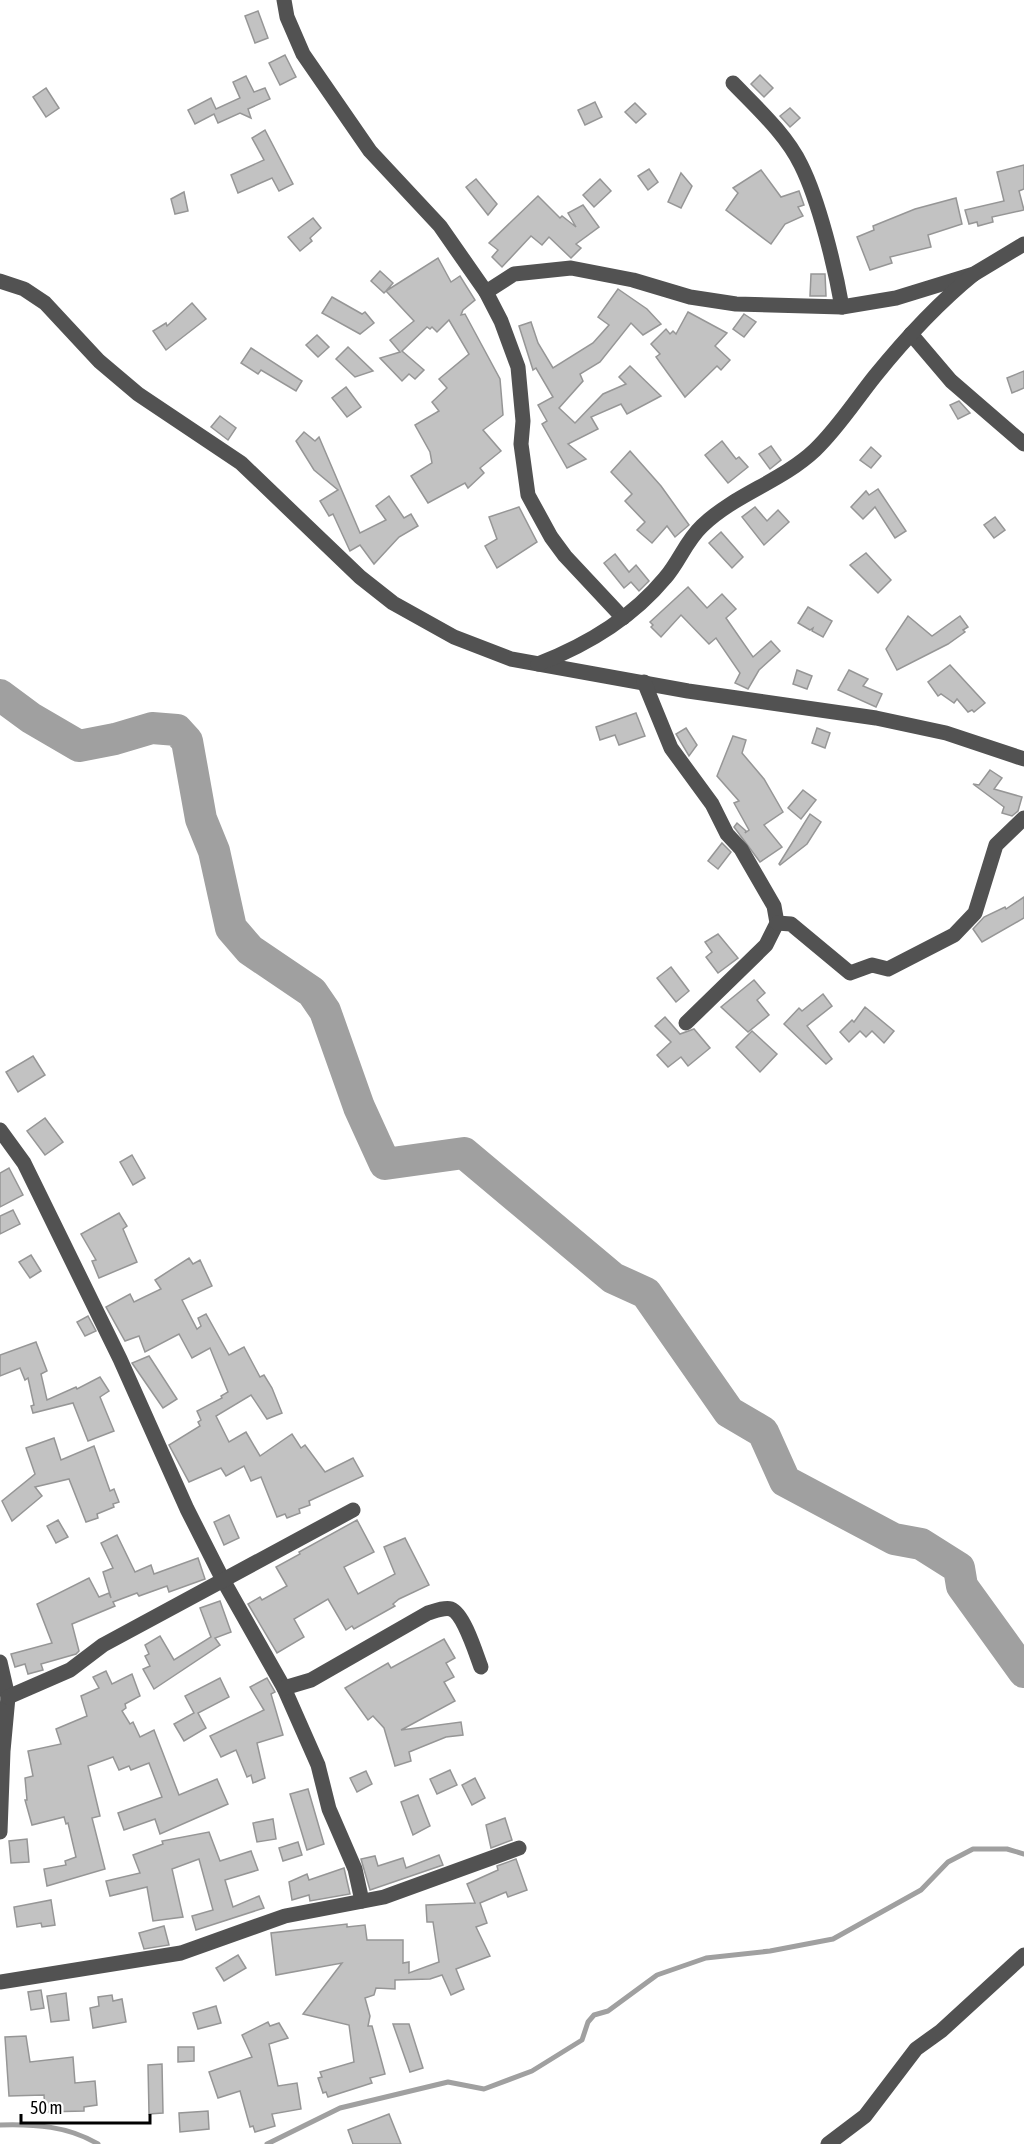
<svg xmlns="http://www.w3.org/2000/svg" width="1024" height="2144" font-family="'Asap Condensed',sans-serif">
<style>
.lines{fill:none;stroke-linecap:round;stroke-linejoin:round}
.stream{stroke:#a0a0a0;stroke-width:5}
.river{stroke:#a0a0a0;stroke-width:32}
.building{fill:#c2c2c2;stroke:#969696;stroke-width:1.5}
.minor{stroke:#525252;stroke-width:15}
</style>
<rect width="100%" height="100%" fill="#fff"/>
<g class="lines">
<g class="stream">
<path d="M 0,2125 C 35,2124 68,2126 98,2144"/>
<path d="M 267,2144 L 340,2108 L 448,2082 L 484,2089 L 532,2071 L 582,2040 L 588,2022 L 594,2015 L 608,2011 L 657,1975 L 706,1958 L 770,1951 L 833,1939 L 921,1890 L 948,1862 L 973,1849 L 1007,1849 L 1024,1854"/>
</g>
<path class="river" d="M 0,695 L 31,718 L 79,746 L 115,739 L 152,728 L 177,730 L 187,741 L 201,819 L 214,851 L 231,928 L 250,950 L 312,992 L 325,1011 L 359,1107 L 385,1164 L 464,1153 L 613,1278 L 646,1293 L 729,1412 L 763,1432 L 785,1481 L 894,1539 L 921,1544 L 959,1568 L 962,1586 L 1024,1672"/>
</g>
<g class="building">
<path d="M 258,11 L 268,38 L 255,43 L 245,16 Z"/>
<path d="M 285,55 L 296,77 L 280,85 L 269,63 Z"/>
<path d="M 760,75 L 773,88 L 764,97 L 751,84 Z"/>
<path d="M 246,76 L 254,92 L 265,88 L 270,99 L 248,109 L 251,118 L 240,113 L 218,123 L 214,114 L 195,124 L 188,110 L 211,98 L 216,109 L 240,98 L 233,82 Z"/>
<path d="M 46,88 L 59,108 L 46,117 L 33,97 Z"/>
<path d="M 595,102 L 602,117 L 585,125 L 578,110 Z"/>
<path d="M 635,103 L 646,114 L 636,123 L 625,112 Z"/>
<path d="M 790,108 L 800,118 L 790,127 L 780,116 Z"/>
<path d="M 265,130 L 293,184 L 279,191 L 272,178 L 238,193 L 231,175 L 264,160 L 252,138 Z"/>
<path d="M 1024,165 L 1024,189 L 1019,191 L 1024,210 L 992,217 L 993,222 L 978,226 L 977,222 L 969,224 L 965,210 L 1004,201 L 997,172 Z"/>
<path d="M 649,169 L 658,182 L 648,190 L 638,176 Z"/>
<path d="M 761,170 L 781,197 L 799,191 L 804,205 L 798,207 L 803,216 L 785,224 L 771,244 L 726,210 L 738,193 L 733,188 Z"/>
<path d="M 681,173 L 692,186 L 681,208 L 668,202 Z"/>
<path d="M 476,179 L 497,204 L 488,215 L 466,187 Z"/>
<path d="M 600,179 L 611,191 L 594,207 L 583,195 Z"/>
<path d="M 184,192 L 188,211 L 175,214 L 171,199 Z"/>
<path d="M 538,196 L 560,218 L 562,216 L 576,227 L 568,213 L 583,205 L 599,227 L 576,244 L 581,248 L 571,258 L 549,237 L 542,245 L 531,236 L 502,267 L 492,257 L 498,250 L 489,243 Z"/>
<path d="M 956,198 L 962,224 L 928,235 L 931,247 L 890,257 L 892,263 L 870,270 L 857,237 L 874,230 L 873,226 L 915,209 Z"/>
<path d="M 313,218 L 321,228 L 310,238 L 312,241 L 300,251 L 288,237 Z"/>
<path d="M 438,258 L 451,282 L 460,276 L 475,300 L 463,310 L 461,315 L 465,314 L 500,379 L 503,415 L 483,430 L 501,451 L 480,468 L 484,473 L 468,488 L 465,483 L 428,503 L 411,476 L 432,463 L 430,452 L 415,425 L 439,411 L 432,402 L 447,388 L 439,379 L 469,354 L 449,320 L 437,332 L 432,327 L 430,329 L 427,327 L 402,351 L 424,370 L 415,379 L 409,374 L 402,381 L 380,358 L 400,352 L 390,340 L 414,321 L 386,291 L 384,293 L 371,281 L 380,271 L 393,283 L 386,291 Z"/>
<path d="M 811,274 L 825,274 L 826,296 L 810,296 Z"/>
<path d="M 618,289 L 647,309 L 661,324 L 643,335 L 631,323 L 600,362 L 580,374 L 583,381 L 559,408 L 575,423 L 603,394 L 626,384 L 619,377 L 630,366 L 661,396 L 627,414 L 621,404 L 591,417 L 598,429 L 568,444 L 586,459 L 567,468 L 542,424 L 547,421 L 538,405 L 553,397 L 536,368 L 533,370 L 519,326 L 531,322 L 538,343 L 553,368 L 593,343 L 609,325 L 598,317 Z"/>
<path d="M 332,297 L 362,314 L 365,312 L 374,323 L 360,334 L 322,313 Z"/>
<path d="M 192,303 L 206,319 L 166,350 L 153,331 L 166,323 L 167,326 Z"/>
<path d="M 688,312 L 727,333 L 715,346 L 730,360 L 721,370 L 717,366 L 685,397 L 656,357 L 660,354 L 651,344 L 666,329 L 670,334 L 673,331 L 676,334 Z"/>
<path d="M 744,314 L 756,322 L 744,337 L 733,329 Z"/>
<path d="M 317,335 L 329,347 L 318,357 L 306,345 Z"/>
<path d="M 348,347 L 373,371 L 355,377 L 336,359 Z"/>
<path d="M 251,348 L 302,381 L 296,391 L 261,370 L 258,374 L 241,363 Z"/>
<path d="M 1024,371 L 1024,388 L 1012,393 L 1007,378 Z"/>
<path d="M 346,387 L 361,407 L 347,417 L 332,398 Z"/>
<path d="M 959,401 L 970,413 L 958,419 L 950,405 Z"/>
<path d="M 220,416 L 236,428 L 228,440 L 211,427 Z"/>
<path d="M 304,432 L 315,441 L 319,437 L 360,533 L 386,520 L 376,506 L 389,496 L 404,518 L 411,514 L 418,526 L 399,537 L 374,564 L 360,545 L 350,551 L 333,514 L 329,516 L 320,501 L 338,490 L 314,470 L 296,441 Z"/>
<path d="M 722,441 L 736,459 L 739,457 L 748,467 L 728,483 L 705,455 Z"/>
<path d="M 771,446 L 781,460 L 770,469 L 759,454 Z"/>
<path d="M 871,447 L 881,456 L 871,468 L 860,460 Z"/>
<path d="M 630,451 L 661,486 L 689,525 L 675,537 L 667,526 L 652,543 L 637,530 L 645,522 L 625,501 L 632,494 L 611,472 Z"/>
<path d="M 878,489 L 906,531 L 895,538 L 875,507 L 863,519 L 851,507 L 866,491 L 869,495 Z"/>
<path d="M 519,507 L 537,542 L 497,568 L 485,546 L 497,539 L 489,517 Z"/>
<path d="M 755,507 L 767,521 L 778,510 L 789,522 L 764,545 L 742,517 Z"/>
<path d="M 995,517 L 1005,530 L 994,538 L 984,525 Z"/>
<path d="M 721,532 L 743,557 L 732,568 L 709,543 Z"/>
<path d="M 866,553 L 891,580 L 878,593 L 850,565 Z"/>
<path d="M 615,554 L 629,572 L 636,565 L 649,581 L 639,591 L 631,582 L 624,588 L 604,563 Z"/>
<path d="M 688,587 L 707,608 L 722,594 L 736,609 L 726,618 L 753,657 L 771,641 L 780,651 L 759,670 L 748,689 L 735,683 L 740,673 L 716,638 L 709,644 L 681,615 L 661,637 L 651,627 L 653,625 L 650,622 Z"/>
<path d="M 808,607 L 832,621 L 823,637 L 812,631 L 813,628 L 810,630 L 798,623 Z"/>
<path d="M 908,616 L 932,636 L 960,616 L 968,627 L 963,630 L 965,632 L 948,644 L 897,670 L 886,649 Z"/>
<path d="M 950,665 L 985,703 L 974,712 L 972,710 L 968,712 L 957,699 L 954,703 L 941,694 L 938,696 L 928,682 Z"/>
<path d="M 797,670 L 812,676 L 807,689 L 793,684 Z"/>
<path d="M 849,670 L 868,679 L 863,686 L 882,694 L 876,707 L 838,690 Z"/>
<path d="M 636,713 L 645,736 L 619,745 L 615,735 L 600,740 L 596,727 Z"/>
<path d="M 686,728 L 697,745 L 689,756 L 676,734 Z"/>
<path d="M 817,728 L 830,733 L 825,748 L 812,743 Z"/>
<path d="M 733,736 L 746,740 L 742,753 L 764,779 L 783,812 L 764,825 L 782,847 L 760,862 L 734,827 L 737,823 L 746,831 L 745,833 L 749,830 L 734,803 L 739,801 L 717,776 Z"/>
<path d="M 990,770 L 1002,778 L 994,789 L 1022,797 L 1018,811 L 1012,816 L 1002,813 L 1004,807 L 973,784 L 979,785 Z"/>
<path d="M 803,790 L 816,800 L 801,819 L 788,808 Z"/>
<path d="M 810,814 L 821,822 L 807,844 L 780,865 L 779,864 Z"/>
<path d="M 722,843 L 731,852 L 718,869 L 708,861 Z"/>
<path d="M 1024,897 L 1024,918 L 982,942 L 973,929 L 984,917 L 1005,907 L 1006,909 Z"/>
<path d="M 718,934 L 738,958 L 718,973 L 706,957 L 712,952 L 705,942 Z"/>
<path d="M 671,967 L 689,991 L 676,1002 L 657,978 Z"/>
<path d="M 754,980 L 765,993 L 757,1000 L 769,1015 L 748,1032 L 721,1007 Z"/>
<path d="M 823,994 L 832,1006 L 807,1026 L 832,1059 L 826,1064 L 784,1024 L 799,1008 L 802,1011 Z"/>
<path d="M 865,1007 L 894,1031 L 884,1043 L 872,1031 L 866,1037 L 860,1031 L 849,1042 L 840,1032 L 852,1020 L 854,1022 Z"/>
<path d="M 665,1017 L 680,1034 L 694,1029 L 710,1048 L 688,1066 L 681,1057 L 668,1067 L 657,1055 L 671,1042 L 655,1026 Z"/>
<path d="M 752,1031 L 777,1054 L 760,1072 L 736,1047 Z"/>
<path d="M 33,1056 L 45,1075 L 18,1092 L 6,1072 Z"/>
<path d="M 45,1118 L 63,1142 L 45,1155 L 27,1131 Z"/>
<path d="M 132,1155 L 145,1178 L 133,1185 L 120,1162 Z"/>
<path d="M 9,1168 L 23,1195 L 0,1207 L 0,1173 Z"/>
<path d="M 13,1210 L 20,1224 L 0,1234 L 0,1216 Z"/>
<path d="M 119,1213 L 127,1226 L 123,1229 L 137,1262 L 99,1278 L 92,1261 L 96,1260 L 81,1234 Z"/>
<path d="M 31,1255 L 41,1271 L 30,1278 L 19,1262 Z"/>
<path d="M 189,1258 L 193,1264 L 200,1260 L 212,1286 L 182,1300 L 197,1329 L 201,1326 L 198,1318 L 206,1314 L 229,1355 L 244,1347 L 260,1377 L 264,1375 L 272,1388 L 282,1413 L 267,1419 L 251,1395 L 216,1416 L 229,1442 L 246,1432 L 260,1456 L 292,1434 L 301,1448 L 305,1445 L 325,1472 L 353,1458 L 363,1476 L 309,1501 L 310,1505 L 299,1509 L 300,1513 L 287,1518 L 285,1514 L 277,1517 L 261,1477 L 251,1481 L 244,1466 L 226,1476 L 221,1468 L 189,1482 L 169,1445 L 200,1426 L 198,1422 L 201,1420 L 197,1411 L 222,1398 L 221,1396 L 228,1392 L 210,1348 L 192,1358 L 179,1334 L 145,1352 L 139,1336 L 125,1341 L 106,1307 L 130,1294 L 134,1302 L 161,1289 L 155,1280 Z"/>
<path d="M 88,1316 L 96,1331 L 85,1336 L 77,1322 Z"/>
<path d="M 36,1342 L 47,1371 L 41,1374 L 47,1400 L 76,1387 L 77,1389 L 100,1377 L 109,1391 L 100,1397 L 114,1431 L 88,1441 L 73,1403 L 33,1413 L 31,1406 L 34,1405 L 28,1378 L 25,1380 L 20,1368 L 0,1376 L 0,1355 Z"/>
<path d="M 149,1356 L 177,1399 L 163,1408 L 132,1363 Z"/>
<path d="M 54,1438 L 61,1460 L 94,1446 L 110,1491 L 114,1489 L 119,1502 L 113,1504 L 114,1507 L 97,1514 L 98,1518 L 86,1522 L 69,1479 L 35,1487 L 42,1496 L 12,1521 L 2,1501 L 35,1474 L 26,1448 Z"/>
<path d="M 229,1515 L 239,1538 L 224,1545 L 214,1522 Z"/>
<path d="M 58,1520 L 68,1537 L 56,1543 L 47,1526 Z"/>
<path d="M 357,1520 L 374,1552 L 344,1567 L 358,1594 L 395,1574 L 384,1547 L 405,1538 L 429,1585 L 399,1599 L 393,1604 L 395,1606 L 354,1629 L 352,1626 L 346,1630 L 328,1599 L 294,1619 L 304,1637 L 277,1653 L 248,1604 L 260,1597 L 262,1600 L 287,1586 L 276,1567 L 300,1554 L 299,1552 Z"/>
<path d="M 117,1535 L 135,1572 L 151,1565 L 154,1574 L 198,1558 L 205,1579 L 169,1592 L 167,1586 L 139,1596 L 137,1593 L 113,1602 L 115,1606 L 72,1624 L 79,1651 L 76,1654 L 41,1664 L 43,1670 L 28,1674 L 25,1664 L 15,1667 L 11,1654 L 52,1643 L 37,1604 L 89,1578 L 99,1597 L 109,1593 L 111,1598 L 103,1572 L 113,1568 L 101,1543 Z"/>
<path d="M 220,1601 L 231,1632 L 215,1638 L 220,1645 L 154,1689 L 143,1669 L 150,1666 L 145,1656 L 149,1654 L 145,1645 L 160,1636 L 174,1660 L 211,1637 L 200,1608 Z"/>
<path d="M 444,1639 L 455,1658 L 446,1663 L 454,1677 L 444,1682 L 455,1701 L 401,1730 L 461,1722 L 463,1735 L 446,1737 L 409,1752 L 411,1761 L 395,1766 L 384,1728 L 373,1716 L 368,1720 L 345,1688 L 388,1663 L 391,1668 Z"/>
<path d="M 106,1671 L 112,1684 L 132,1674 L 140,1696 L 125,1704 L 126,1708 L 122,1711 L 130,1724 L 133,1722 L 140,1737 L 154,1730 L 179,1795 L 217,1779 L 228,1804 L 160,1834 L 155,1819 L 124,1830 L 118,1813 L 162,1797 L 149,1763 L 131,1770 L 129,1766 L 119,1770 L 113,1757 L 88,1766 L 100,1816 L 92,1818 L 105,1869 L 47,1886 L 44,1869 L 66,1865 L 65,1861 L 76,1857 L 68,1823 L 66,1824 L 64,1817 L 32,1825 L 25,1800 L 27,1800 L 25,1778 L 33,1776 L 28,1751 L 61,1744 L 56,1729 L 87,1716 L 81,1696 L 99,1688 L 93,1677 Z"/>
<path d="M 220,1678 L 229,1697 L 198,1713 L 206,1728 L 184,1741 L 174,1724 L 194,1713 L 185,1696 Z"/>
<path d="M 267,1678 L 275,1692 L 271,1694 L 283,1735 L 257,1743 L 265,1778 L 253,1783 L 251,1775 L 247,1777 L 236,1750 L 221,1757 L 210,1736 L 264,1710 L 250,1687 Z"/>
<path d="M 450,1770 L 457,1785 L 437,1794 L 430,1779 Z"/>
<path d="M 366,1771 L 372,1784 L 357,1792 L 350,1778 Z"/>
<path d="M 475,1778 L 485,1798 L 472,1805 L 462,1785 Z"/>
<path d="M 308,1789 L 324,1844 L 307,1850 L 290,1794 Z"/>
<path d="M 418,1795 L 430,1826 L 413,1835 L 401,1802 Z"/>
<path d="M 505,1818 L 512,1840 L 491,1848 L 486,1825 Z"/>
<path d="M 273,1819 L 276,1839 L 257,1842 L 253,1823 Z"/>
<path d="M 209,1832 L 220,1861 L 251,1851 L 258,1870 L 225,1880 L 233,1907 L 259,1896 L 264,1908 L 196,1930 L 192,1916 L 213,1910 L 199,1859 L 172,1869 L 183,1917 L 153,1921 L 147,1887 L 110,1896 L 106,1881 L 140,1873 L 133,1855 L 163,1844 L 162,1841 Z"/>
<path d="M 27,1839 L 29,1862 L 11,1863 L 9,1841 Z"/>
<path d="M 298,1842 L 302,1855 L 283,1861 L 279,1848 Z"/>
<path d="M 439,1855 L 443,1865 L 370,1890 L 361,1859 L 375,1856 L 378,1866 L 403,1858 L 406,1868 Z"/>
<path d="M 516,1859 L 527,1890 L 508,1897 L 506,1892 L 480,1903 L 487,1923 L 476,1927 L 490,1956 L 456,1969 L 464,1989 L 451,1995 L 442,1975 L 430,1979 L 395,1980 L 395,1989 L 376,1988 L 374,1995 L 365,1998 L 370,2016 L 368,2026 L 372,2026 L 385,2074 L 370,2078 L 372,2083 L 328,2097 L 326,2092 L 323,2093 L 318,2078 L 322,2077 L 320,2072 L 354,2062 L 349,2025 L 303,2014 L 342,1963 L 276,1975 L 271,1933 L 347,1924 L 347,1927 L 365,1925 L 367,1940 L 403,1940 L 403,1963 L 409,1962 L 409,1973 L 439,1962 L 433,1922 L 427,1922 L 426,1905 L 475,1903 L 467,1884 L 498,1870 L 497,1866 Z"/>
<path d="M 344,1868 L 350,1894 L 310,1901 L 309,1895 L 292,1900 L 289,1882 L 307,1874 L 309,1880 Z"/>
<path d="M 51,1900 L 55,1925 L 42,1927 L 41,1923 L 17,1927 L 14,1907 Z"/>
<path d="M 164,1926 L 169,1945 L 144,1949 L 139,1933 Z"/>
<path d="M 238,1955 L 246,1968 L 224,1981 L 216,1968 Z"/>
<path d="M 41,1990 L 44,2008 L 31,2010 L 28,1992 Z"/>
<path d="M 66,1993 L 69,2020 L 51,2022 L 47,1996 Z"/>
<path d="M 112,1995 L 113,2001 L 122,1999 L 126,2022 L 93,2028 L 90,2008 L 99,2006 L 98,1997 Z"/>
<path d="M 216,2006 L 221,2023 L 198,2029 L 193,2013 Z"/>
<path d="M 268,2022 L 270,2026 L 279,2023 L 288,2038 L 269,2044 L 278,2086 L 297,2083 L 301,2109 L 272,2114 L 275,2126 L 255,2132 L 253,2126 L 250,2127 L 240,2091 L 218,2098 L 209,2072 L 252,2057 L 242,2035 Z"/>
<path d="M 393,2024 L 409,2024 L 423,2068 L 410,2072 Z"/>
<path d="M 26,2036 L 30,2062 L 73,2057 L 75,2083 L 95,2081 L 97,2105 L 84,2107 L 84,2111 L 45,2112 L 44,2095 L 9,2096 L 5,2037 Z"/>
<path d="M 178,2047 L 194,2047 L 194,2061 L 178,2062 Z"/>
<path d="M 162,2064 L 163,2113 L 149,2114 L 148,2065 Z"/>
<path d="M 208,2111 L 209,2129 L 180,2132 L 179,2113 Z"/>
<path d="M 389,2114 L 401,2144 L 353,2144 L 348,2130 Z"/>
</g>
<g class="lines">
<g class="minor">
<path d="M 284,0 L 287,17 L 303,54 L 370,151 L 440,226 L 486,292 L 501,321 L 518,367 L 523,421 L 521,444 L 528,495 L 551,537 L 565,556 L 623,618"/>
<path d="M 733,83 C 757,108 786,134 801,165 C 819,201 835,267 842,307"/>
<path d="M 0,281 L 24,289 L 45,303 L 99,361 L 138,394 L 241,463 L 360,577 L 393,603 L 454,637 L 511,659 L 688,691 L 876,718 L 946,733 L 1024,759"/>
<path d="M 486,292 L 514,274 L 571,268 L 633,280 L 690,297 L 736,304 L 842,307 L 896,298 L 974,274 L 1024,244"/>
<path d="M 911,334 L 951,381 L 1024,444"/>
<path d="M 538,664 C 587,645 631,619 665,578 C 679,562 686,541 702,526 C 735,494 781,482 815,450 C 838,428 855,401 875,376 C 905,339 937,304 974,274"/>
<path d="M 644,682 L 671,748 L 712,804 L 727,834 L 741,849 L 774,906 L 777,923 L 766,945 L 686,1023"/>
<path d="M 777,923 L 791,924 L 850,973 L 872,965 L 888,969 L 954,935 L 975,913 L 996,845 L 1024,818"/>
<path d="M 0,1130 L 24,1163 L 120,1359 L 187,1509 L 223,1580 L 284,1688 L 318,1765 L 329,1809 L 355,1869 L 362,1901"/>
<path d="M 0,1662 L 8,1697 L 3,1751 L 0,1832"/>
<path d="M 284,1688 L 311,1680 L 428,1613 C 435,1611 444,1607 451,1609 C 464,1614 476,1654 481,1667"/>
<path d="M 8,1697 L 70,1670 L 103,1645 L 353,1510"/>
<path d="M 0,1982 L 181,1953 L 285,1916 L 384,1897 L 519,1848"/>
<path d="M 828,2144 L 865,2116 L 916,2049 L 941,2031 L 1024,1955"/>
</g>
</g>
<path d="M21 2114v9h129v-9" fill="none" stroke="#000000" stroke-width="3"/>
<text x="30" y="2114" font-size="18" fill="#000000" stroke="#ffffff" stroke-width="4.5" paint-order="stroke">50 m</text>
</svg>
